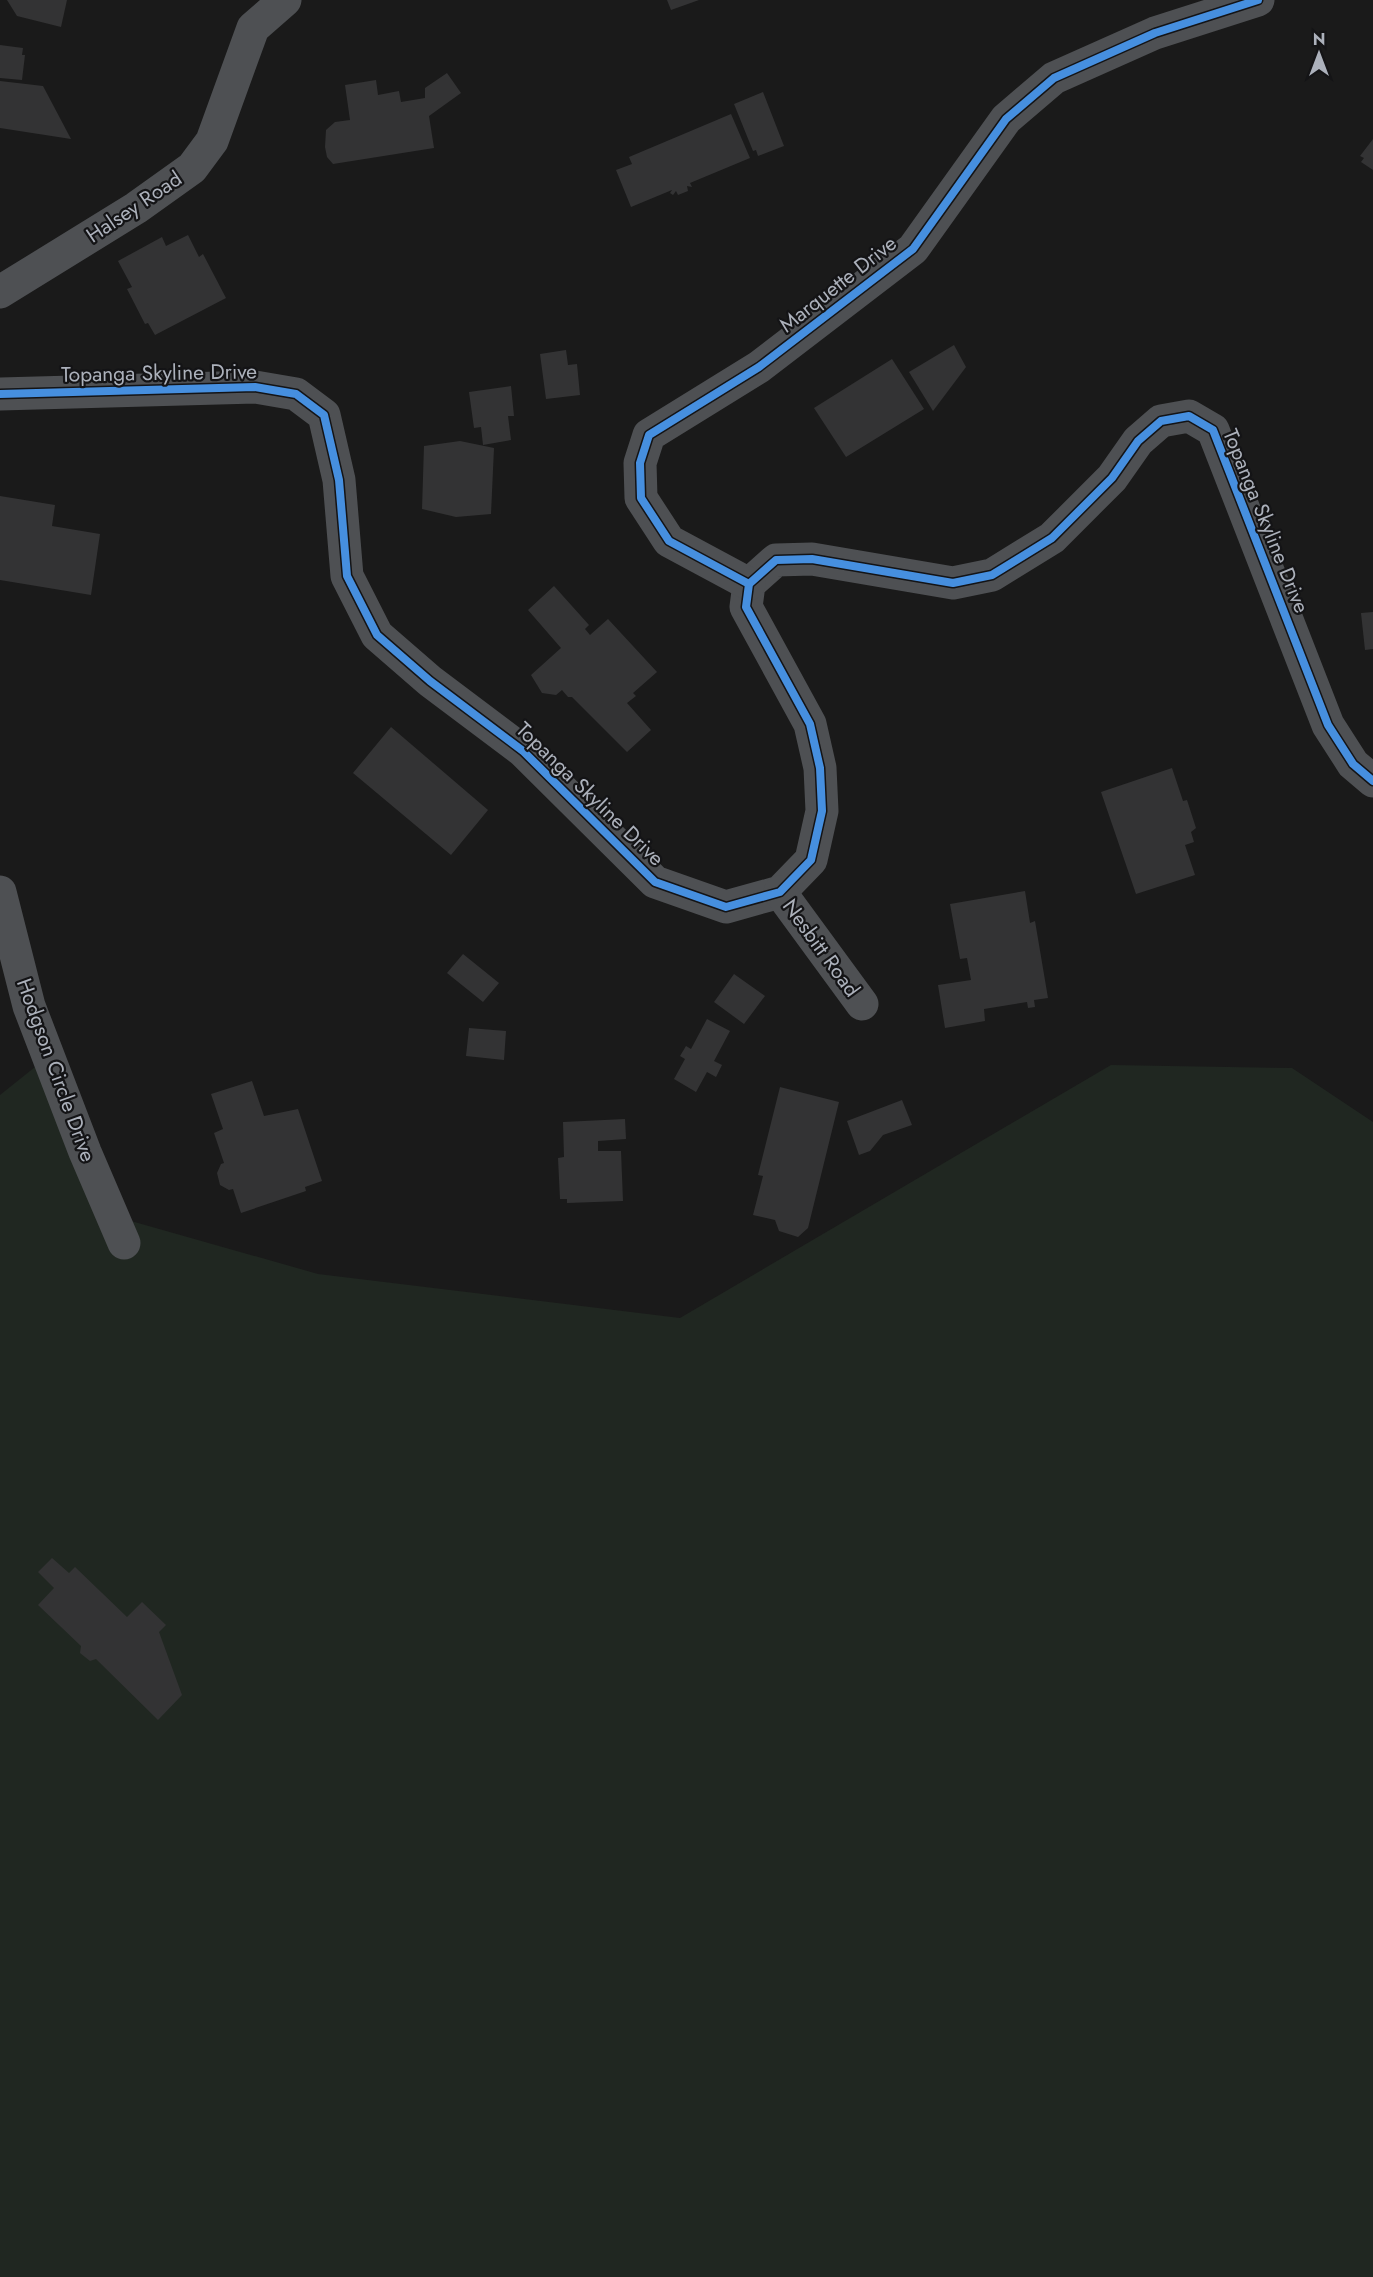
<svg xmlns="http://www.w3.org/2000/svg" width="1373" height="2277" font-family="Jost,sans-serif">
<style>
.green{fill:#202721}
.building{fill:#333334}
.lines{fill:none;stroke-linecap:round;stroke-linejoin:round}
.minor{stroke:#4e5053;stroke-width:33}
.cycleway-casing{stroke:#141416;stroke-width:11}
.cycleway{stroke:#468fdf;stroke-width:8}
.labels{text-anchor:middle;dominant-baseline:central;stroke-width:4.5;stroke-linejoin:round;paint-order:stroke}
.street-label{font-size:21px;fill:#acb1bb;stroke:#141416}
</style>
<rect width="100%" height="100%" fill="#1a1a1a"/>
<path class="green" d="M 40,1063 L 124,1219 L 318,1274 L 680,1318 L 1111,1065 L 1292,1068 L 1373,1122 L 1373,2277 L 0,2277 L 0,1095 Z"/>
<g class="building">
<path d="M 7,0 L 67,0 L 61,27 L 17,16 Z"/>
<path d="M 667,0 L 699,0 L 671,10 Z"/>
<path d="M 0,45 L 23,48 L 22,55 L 25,55 L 22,80 L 0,78 Z"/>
<path d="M 447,73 L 461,93 L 429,116 L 434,148 L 333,164 L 327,157 L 325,147 L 326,130 L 335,122 L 350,120 L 345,85 L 376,80 L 378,95 L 399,91 L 401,102 L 425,98 L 425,88 Z"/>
<path d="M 0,81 L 43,86 L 71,139 L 0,128 Z"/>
<path d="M 763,92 L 784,146 L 758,156 L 756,150 L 753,151 L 734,104 Z"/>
<path d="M 731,114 L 750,158 L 690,183 L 692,187 L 687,186 L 688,191 L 678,195 L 676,191 L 673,195 L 670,193 L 672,190 L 631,207 L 616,170 L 632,164 L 629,157 Z"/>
<path d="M 1373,139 L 1373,170 L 1361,162 L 1364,158 L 1360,156 Z"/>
<path d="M 188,235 L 199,257 L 203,254 L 226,298 L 155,335 L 148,323 L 145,324 L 127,289 L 132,287 L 118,261 L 162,237 L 166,246 Z"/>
<path d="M 954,345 L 966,367 L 933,411 L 909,372 Z"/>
<path d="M 566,350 L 568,365 L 577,364 L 580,395 L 546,399 L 540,354 Z"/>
<path d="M 892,359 L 924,409 L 846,457 L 814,408 Z"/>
<path d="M 511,386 L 514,416 L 508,416 L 511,440 L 483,445 L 481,427 L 474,428 L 469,392 Z"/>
<path d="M 460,441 L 494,448 L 491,514 L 456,517 L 422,509 L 424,446 Z"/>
<path d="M 0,496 L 55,505 L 52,526 L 100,534 L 91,595 L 0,580 Z"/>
<path d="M 554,586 L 589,625 L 585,629 L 590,635 L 608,619 L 657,672 L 633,693 L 636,696 L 627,703 L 651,730 L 627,752 L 572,697 L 568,697 L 562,690 L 556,695 L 542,693 L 531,675 L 561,648 L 528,610 Z"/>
<path d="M 1373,612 L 1373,649 L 1365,650 L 1361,613 Z"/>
<path d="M 391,727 L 488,810 L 451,855 L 353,773 Z"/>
<path d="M 1172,768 L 1183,801 L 1187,800 L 1196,828 L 1191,832 L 1194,842 L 1185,845 L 1195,875 L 1136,894 L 1101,792 Z"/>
<path d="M 1025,891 L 1030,923 L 1035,921 L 1048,998 L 1034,1000 L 1035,1007 L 1028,1008 L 1027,1002 L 984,1009 L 985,1021 L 945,1028 L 938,985 L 971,980 L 967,958 L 960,959 L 950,904 Z"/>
<path d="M 463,954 L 499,983 L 483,1002 L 447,973 Z"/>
<path d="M 734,974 L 765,996 L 744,1024 L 714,1002 Z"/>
<path d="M 707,1019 L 730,1031 L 714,1061 L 722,1065 L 716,1077 L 707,1072 L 696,1092 L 674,1079 L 685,1059 L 680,1056 L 686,1046 L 691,1049 Z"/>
<path d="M 469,1028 L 506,1031 L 504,1060 L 466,1056 Z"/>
<path d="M 252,1081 L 264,1116 L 298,1109 L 322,1181 L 305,1187 L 306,1191 L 241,1213 L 233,1189 L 229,1190 L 220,1185 L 217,1173 L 221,1164 L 224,1163 L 214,1133 L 223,1129 L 211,1094 Z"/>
<path d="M 780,1087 L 839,1102 L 808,1228 L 798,1237 L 779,1231 L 775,1220 L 753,1215 L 763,1176 L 758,1175 Z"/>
<path d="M 902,1100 L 912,1125 L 883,1135 L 870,1151 L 859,1155 L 847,1121 Z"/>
<path d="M 625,1119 L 626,1139 L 598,1141 L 598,1151 L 621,1151 L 623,1201 L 567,1203 L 567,1199 L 560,1199 L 558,1158 L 564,1157 L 563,1122 Z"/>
<path d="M 52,1558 L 69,1573 L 75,1567 L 127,1617 L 142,1602 L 166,1625 L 159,1632 L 182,1695 L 158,1720 L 96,1659 L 90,1661 L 80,1653 L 81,1646 L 38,1605 L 54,1588 L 38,1572 Z"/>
</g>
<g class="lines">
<g class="minor">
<path d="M 0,292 L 136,208 L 192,168 L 212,141 L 253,28 L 285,0"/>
<path d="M 0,394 L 255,387 L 296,394 L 324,415 L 339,480 L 347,576 L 377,635 L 430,681 L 523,751 L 655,882 L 726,907 L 780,892 L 811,860 L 822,811 L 820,768 L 810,724 L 746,607 L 749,584 L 776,560 L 812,559 L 953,583 L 992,575 L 1052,538 L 1112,478 L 1138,441 L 1161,421 L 1189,416 L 1213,430 L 1328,725 L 1353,764 L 1373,781"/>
<path d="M 749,584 L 669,541 L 641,498 L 640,463 L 649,435 L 759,367 L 913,249 L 1006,119 L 1054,78 L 1155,33 L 1258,0"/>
<path d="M 0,892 L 29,1006 L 85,1152 L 124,1243"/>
<path d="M 780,892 L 862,1004"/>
</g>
<g class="cycleway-casing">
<g id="cycleway">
<path d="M 0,394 L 255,387 L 296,394 L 324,415 L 339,480 L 347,576 L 377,635 L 430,681 L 523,751 L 655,882 L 726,907 L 780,892 L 811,860 L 822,811 L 820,768 L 810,724 L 746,607 L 749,584 L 776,560 L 812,559 L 953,583 L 992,575 L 1052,538 L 1112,478 L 1138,441 L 1161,421 L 1189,416 L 1213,430 L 1328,725 L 1353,764 L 1373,781"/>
<path d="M 749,584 L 669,541 L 641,498 L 640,463 L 649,435 L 759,367 L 913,249 L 1006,119 L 1054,78 L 1155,33 L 1258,0"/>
</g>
</g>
<use href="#cycleway" class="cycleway"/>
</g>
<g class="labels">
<g class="street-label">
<text transform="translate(134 207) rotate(-34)">Halsey Road</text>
<text transform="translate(838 284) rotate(-38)">Marquette Drive</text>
<text transform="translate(159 373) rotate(-1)">Topanga Skyline Drive</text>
<text transform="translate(1266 521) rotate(68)">Topanga Skyline Drive</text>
<text transform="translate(590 794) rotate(44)">Topanga Skyline Drive</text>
<text transform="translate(821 948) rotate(54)">Nesbitt Road</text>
<text transform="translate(56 1070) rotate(70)">Hodgson Circle Drive</text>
</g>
</g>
<g transform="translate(1319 54)" stroke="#141416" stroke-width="4.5" paint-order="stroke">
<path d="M0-4.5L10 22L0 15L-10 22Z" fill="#acb1bb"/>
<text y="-9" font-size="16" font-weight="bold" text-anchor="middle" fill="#acb1bb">N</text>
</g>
</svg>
